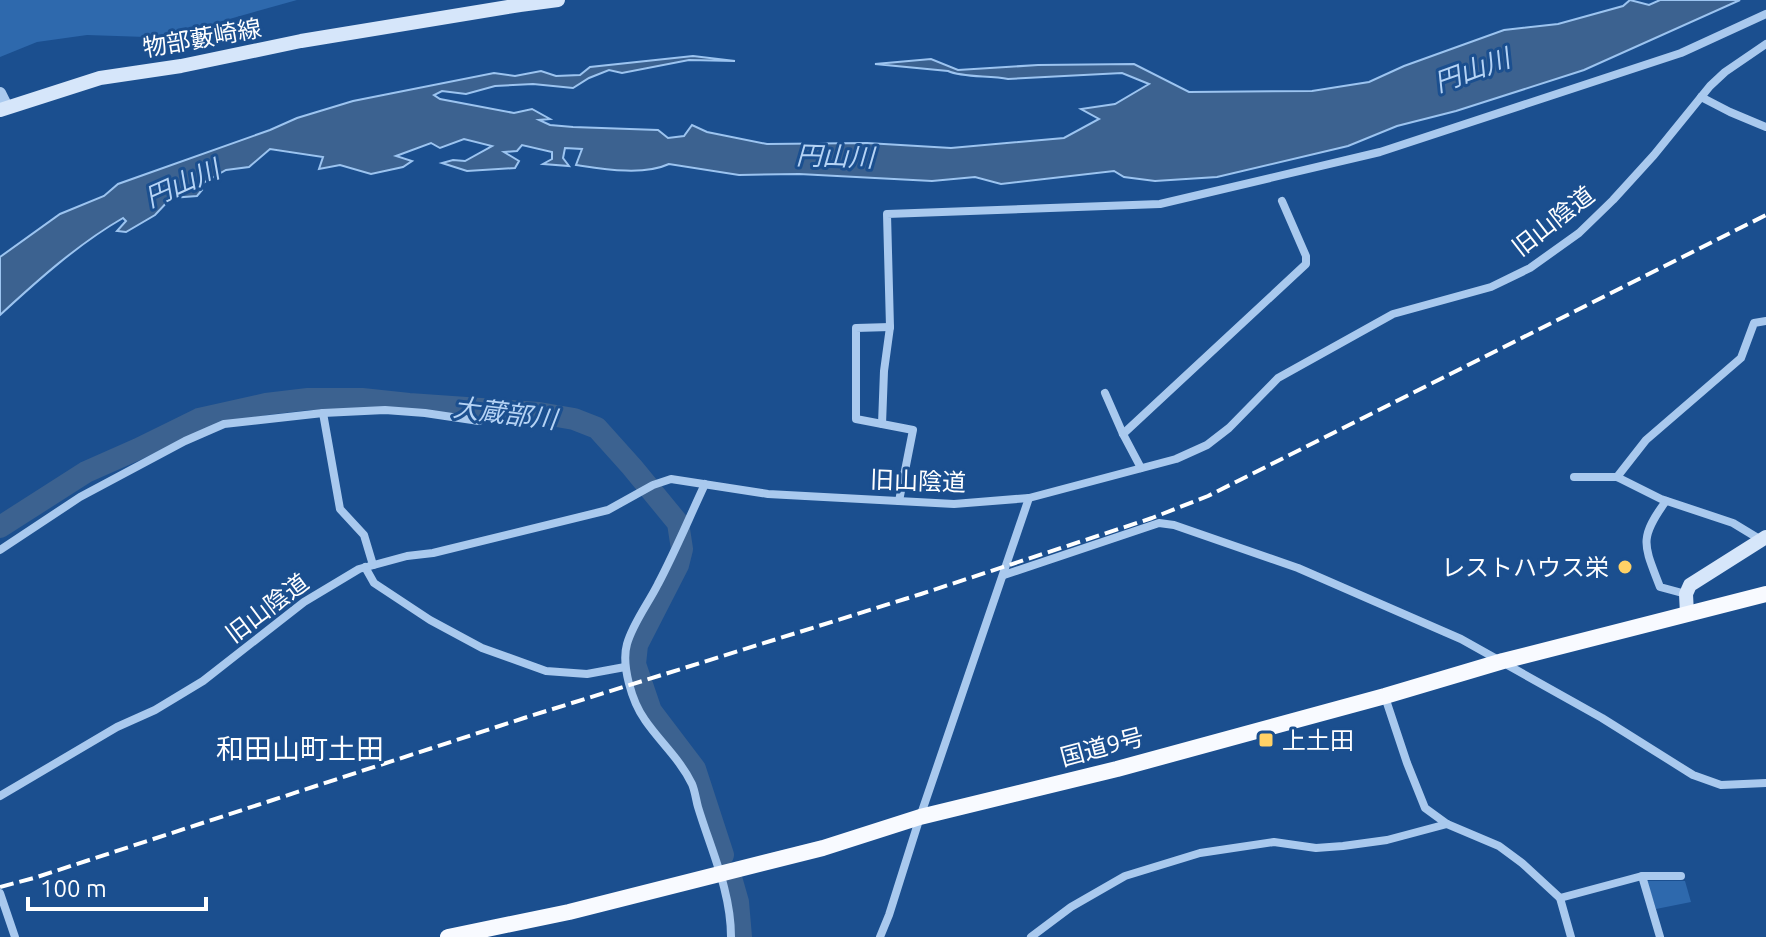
<svg xmlns="http://www.w3.org/2000/svg" width="1766" height="937" font-family="Ubuntu,'Noto Sans JP',sans-serif">
<style>
.green{fill:#2e69ad}
.water{fill:#3c6290;stroke:#9cc4f0;stroke-width:2}
.lines{fill:none;stroke-linecap:round;stroke-linejoin:round}
.river{stroke:#3c6290;stroke-width:22}
.minor{stroke:#a9c9ee;stroke-width:8}
.tertiary{stroke:#a9c9ee;stroke-width:12}
.secondary{stroke:#d6e6fa;stroke-width:14}
.trunk{stroke:#f8faff;stroke-width:16}
.rail{stroke:#fff;stroke-width:4;stroke-dasharray:14 6;stroke-linecap:butt}
.poi-dot{fill:#ffd166;stroke:#1b4f8f;stroke-width:3}
.labels{text-anchor:middle;dominant-baseline:central;stroke-width:6;stroke-linejoin:round;paint-order:stroke}
.street-label{font-size:24px;fill:#fff;stroke:#1b4f8f}
.poi-label{font-size:24px;fill:#fff;stroke:#1b4f8f;text-anchor:end}
.water-label{font-size:26px;font-style:italic;fill:#b5d3f5;stroke:#1b4f8f}
.quarter-label{font-size:28px;fill:#fff;stroke:#1b4f8f}
</style>
<rect width="100%" height="100%" fill="#1b4f8f"/>
<g class="green">
<path d="M 0,0 L 297,0 L 194,29 L 146,37 L 87,35 L 37,42 L 0,57 Z"/>
<path d="M 1647,881 L 1685,881 L 1691,902 L 1656,909 Z"/>
</g>
<path class="water" d="M 1630,0 L 1649,5 L 1660,0 L 1740,0 L 1584,70 L 1456,111 L 1397,126 L 1348,146 L 1217,177 L 1155,181 L 1124,177 L 1114,171 L 1001,184 L 975,177 L 932,181 L 799,174 L 739,175 L 669,164 C 643,176 603,169 576,165 L 582,149 L 565,148 L 563,158 L 569,166 L 543,164 L 552,159 L 552,152 L 522,145 L 517,151 L 504,152 L 519,161 L 515,168 L 467,171 L 442,163 L 453,160 L 465,161 L 492,146 L 464,139 L 440,148 L 431,143 L 396,156 L 412,161 L 403,167 L 371,174 L 340,165 L 319,169 L 323,157 L 270,149 L 249,167 L 226,170 L 198,186 L 202,190 L 197,196 L 171,198 L 155,215 L 126,232 L 117,231 L 126,221 L 123,218 C 78,244 38,280 0,315 L 0,257 L 60,214 L 104,196 L 118,184 L 270,130 L 297,118 L 353,101 L 494,73 L 515,76 L 541,71 L 556,76 L 580,75 L 590,67 L 693,56 L 735,61 L 689,60 L 622,73 L 609,70 L 589,78 L 573,88 L 533,84 L 495,86 L 466,94 L 442,91 L 434,95 L 440,99 L 514,113 L 532,109 L 550,119 L 539,120 L 550,125 L 573,127 L 658,130 L 668,138 L 684,136 L 692,125 L 707,132 L 767,144 L 867,143 L 951,148 L 1064,138 L 1099,119 L 1081,109 L 1115,104 L 1149,84 L 1122,73 L 1008,79 C 990,75 963,78 948,71 L 875,64 L 931,59 L 958,70 L 1038,65 L 1134,64 L 1189,92 L 1312,91 L 1369,82 L 1404,66 L 1504,30 L 1558,24 L 1623,6 Z"/>
<g class="lines">
<g class="river">
<path d="M 0,527 L 86,472 L 138,449 L 199,419 L 266,404 L 308,399 L 362,399 L 409,404 L 539,413 L 574,419 L 597,428 L 632,467 L 678,523 L 682,549 L 678,565 L 637,645 L 635,664 L 651,711 L 695,769 L 723,855"/>
<path d="M 732,881 L 738,902 L 741,937"/>
</g>
<g class="minor">
<path d="M 1701,97 L 1730,112 L 1766,127"/>
<path d="M 1105,393 L 1123,434 L 1141,468"/>
<path d="M 323,413 L 385,410 L 425,413 L 479,421"/>
<path d="M 882,424 L 856,419 L 856,328 L 890,327"/>
<path d="M 1123,434 L 1306,264 L 1306,256 L 1282,201"/>
<path d="M 1574,477 L 1617,477 L 1661,499 L 1733,523 L 1761,540"/>
<path d="M 1617,477 L 1646,440 L 1741,358 L 1754,323 L 1766,321"/>
<path d="M 705,484 C 689,518 675,552 658,584 C 648,604 633,623 627,644 C 621,665 632,702 645,720 C 660,742 680,759 692,784 C 695,791 696,800 698,807 C 711,850 731,891 731,937"/>
<path d="M 899,501 L 913,430 L 882,424 L 884,371 L 890,327 L 887,214 L 1160,204 L 1380,152 L 1681,53 L 1766,14"/>
<path d="M 1666,501 C 1638,539 1644,545 1660,587 L 1686,594"/>
<path d="M 0,550 L 80,497 L 185,441 L 224,424 L 323,413 L 340,509 L 364,535 L 373,565"/>
<path d="M 365,567 L 374,583 L 430,620 L 482,648 L 546,671 L 587,674 L 625,667"/>
<path d="M 1004,575 L 1159,523 L 1174,525 L 1298,568 L 1461,639 L 1602,718 L 1693,775 L 1721,785 L 1766,783"/>
<path d="M 1385,697 L 1407,763 L 1425,808 L 1447,824 L 1499,846 L 1522,863 L 1560,898 L 1571,937"/>
<path d="M 0,796 L 117,727 L 155,710 L 203,681 L 304,602 L 359,569 L 407,556 L 433,553 L 608,510 L 653,485 L 671,479 L 768,494 L 954,504 L 1029,498 L 1176,459 L 1207,445 L 1229,428 L 1278,378 L 1393,314 L 1491,287 L 1530,268 L 1579,233 L 1613,200 L 1654,155 L 1710,86 L 1725,72 L 1766,44"/>
<path d="M 1642,876 L 1660,937"/>
<path d="M 0,893 L 15,937"/>
<path d="M 1560,898 L 1642,876 L 1681,876"/>
<path d="M 880,937 L 889,915 L 920,817 L 1029,498"/>
<path d="M 1031,937 L 1071,907 L 1125,876 L 1200,853 L 1274,842 L 1316,848 L 1343,846 L 1387,840 L 1447,824"/>
</g>
<path class="tertiary" d="M 0,93 L 7,107"/>
<g class="secondary">
<path d="M 0,110 L 100,78 L 181,66 L 301,41 L 520,5 L 558,0"/>
<path d="M 1687,614 L 1686,594 L 1690,585 L 1766,537"/>
</g>
<path class="trunk" d="M 448,937 L 569,912 L 823,848 L 920,817 L 1117,769 L 1385,696 L 1503,661 L 1766,594"/>
<path class="rail" d="M 0,887 L 34,878 L 524,718 L 921,594 L 1152,518 L 1208,496 L 1766,215"/>
</g>
<g class="poi-dot">
<circle cx="1625" cy="567" r="8"/>
<rect x="1258" y="732" width="16" height="16" rx="4"/>
</g>
<g class="labels">
<g class="street-label">
<text transform="translate(202 38) rotate(-10)">物部藪崎線</text>
<text transform="translate(1553 221) rotate(-38)">旧山陰道</text>
<text transform="translate(918 481) rotate(2)">旧山陰道</text>
<text transform="translate(267 608) rotate(-37)">旧山陰道</text>
<text transform="translate(1102 747) rotate(-15)">国道9号</text>
</g>
<g class="poi-label">
<text x="1609" y="567">レストハウス栄</text>
<text x="1282" y="740" text-anchor="start">上土田</text>
</g>
<g class="water-label">
<text transform="translate(1472 70) rotate(-20)">円山川</text>
<text transform="translate(835 156) rotate(2)">円山川</text>
<text transform="translate(182 183) rotate(-24)">円山川</text>
<text transform="translate(505 413) rotate(7)">大蔵部川</text>
</g>
<g class="quarter-label">
<text x="300" y="748">和田山町土田</text>
</g>
</g>
<path d="M28 897v12h178v-12" fill="none" stroke="#ffffff" stroke-width="4"/>
<text x="40" y="897" font-size="24" fill="#ffffff" stroke="#1b4f8f" stroke-width="6" paint-order="stroke">100 m</text>
</svg>
